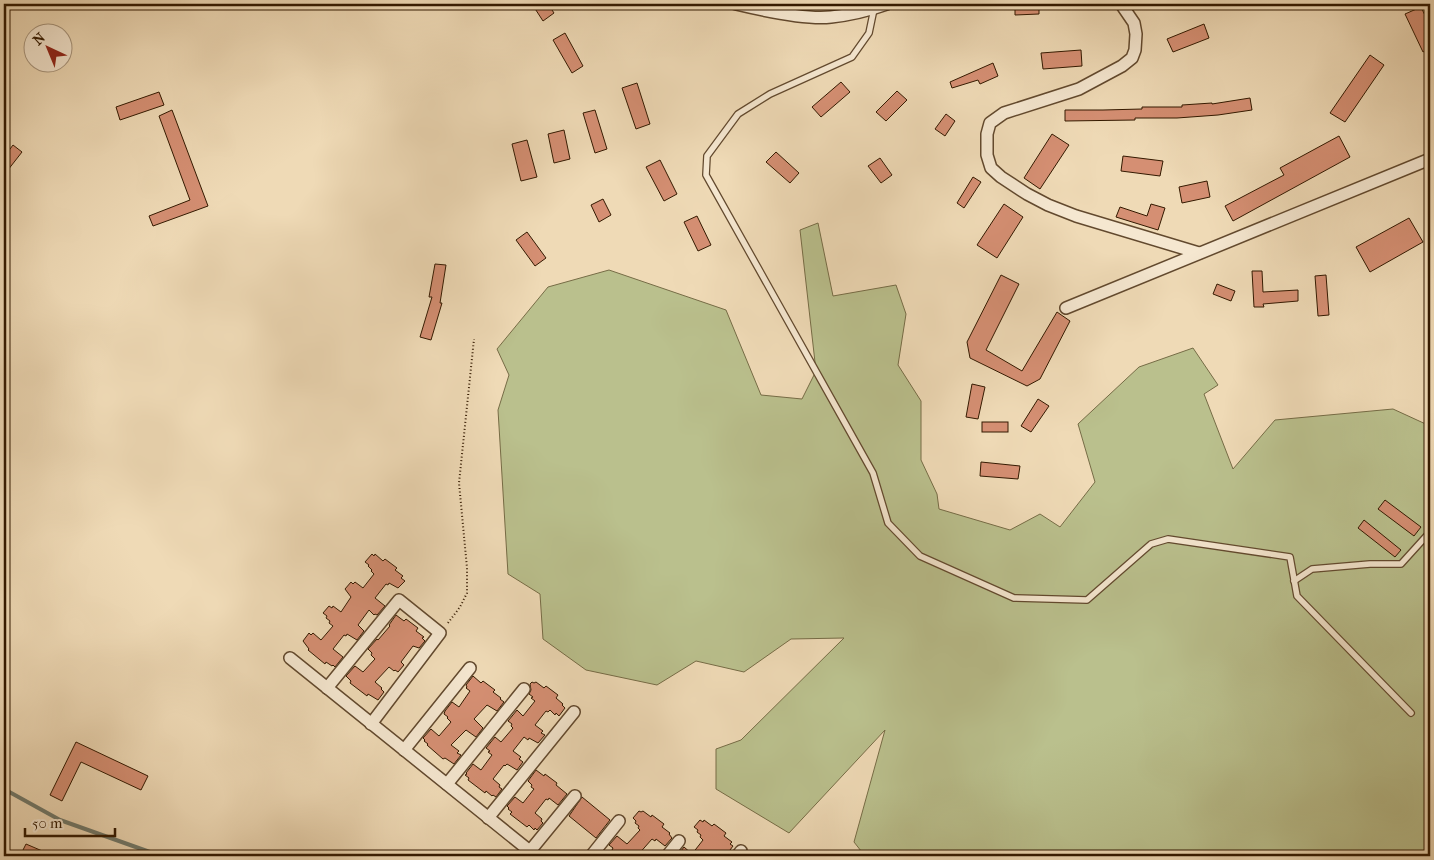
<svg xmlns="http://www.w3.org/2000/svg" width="1434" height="860" font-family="'IM FELL French Canon',serif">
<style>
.green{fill:#bac08d;stroke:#766c46}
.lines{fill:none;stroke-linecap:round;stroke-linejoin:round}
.stream{stroke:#717a6c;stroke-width:4}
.building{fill:#d58f73;stroke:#331900}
.lane-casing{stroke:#62492e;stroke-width:8}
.street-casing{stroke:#62492e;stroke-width:14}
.path{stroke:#331900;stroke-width:2;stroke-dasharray:1 2.5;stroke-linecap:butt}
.lane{stroke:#f5e7d0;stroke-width:5.5}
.street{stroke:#f5e7d0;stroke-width:11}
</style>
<rect width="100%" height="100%" fill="#efdab6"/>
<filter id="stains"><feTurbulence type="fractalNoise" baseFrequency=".004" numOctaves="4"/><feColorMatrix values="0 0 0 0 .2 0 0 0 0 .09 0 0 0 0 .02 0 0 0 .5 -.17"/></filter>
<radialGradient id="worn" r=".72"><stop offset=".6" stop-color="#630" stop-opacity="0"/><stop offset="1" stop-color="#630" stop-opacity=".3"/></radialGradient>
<path class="green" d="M 818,223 L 833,296 L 896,285 L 906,314 L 898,365 L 921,401 L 921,460 L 937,494 L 939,509 L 1010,530 L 1040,514 L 1060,527 L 1095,482 L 1078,424 L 1139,367 L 1193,348 L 1218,385 L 1204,394 L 1233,469 L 1275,420 L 1393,409 L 1430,426 L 1430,856 L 865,856 L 854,842 L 885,730 L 789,833 L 716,789 L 716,749 L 741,740 L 844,638 L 791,639 L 744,672 L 696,661 L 657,685 L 586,670 L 543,639 L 540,594 L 508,574 L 498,410 L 509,375 L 497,349 L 548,287 L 609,270 L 726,310 L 761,395 L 802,399 L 816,371 L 800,230 Z"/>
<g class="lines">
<path class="stream" d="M 4,789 L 60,820 L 161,856"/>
</g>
<g class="building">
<path d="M 532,4 L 548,4 L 554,13 L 543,21 Z"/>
<path d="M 1015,4 L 1039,4 L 1039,14 L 1015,15 Z"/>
<path d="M 1421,7 L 1430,26 L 1430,48 L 1423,52 L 1405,14 Z"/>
<path d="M 1204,24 L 1209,38 L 1173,52 L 1167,39 Z"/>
<path d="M 565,33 L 583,66 L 572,73 L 553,40 Z"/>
<path d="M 1081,50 L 1082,66 L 1043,69 L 1041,53 Z"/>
<path d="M 1370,55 L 1384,65 L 1345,122 L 1330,113 Z"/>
<path d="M 993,63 L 998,76 L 980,84 L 978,80 L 952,88 L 950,82 Z"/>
<path d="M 841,82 L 850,92 L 821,117 L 812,107 Z"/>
<path d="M 637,83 L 650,124 L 636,129 L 622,88 Z"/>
<path d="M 897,91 L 907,100 L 886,121 L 876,112 Z"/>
<path d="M 159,92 L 164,105 L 120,120 L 116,107 Z"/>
<path d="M 1250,98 L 1252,110 L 1218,115 L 1177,118 L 1135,118 L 1135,120 L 1065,121 L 1065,110 L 1103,110 L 1142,109 L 1142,107 L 1182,107 L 1182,105 L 1212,103 L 1212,104 Z"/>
<path d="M 172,110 L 208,206 L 153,226 L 149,216 L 190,200 L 159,116 Z"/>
<path d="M 595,110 L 607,149 L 595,153 L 583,113 Z"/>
<path d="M 946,114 L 955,121 L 945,136 L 935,129 Z"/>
<path d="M 564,130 L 570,159 L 554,163 L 548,134 Z"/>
<path d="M 1052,134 L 1069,145 L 1040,189 L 1024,178 Z"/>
<path d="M 1339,136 L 1350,157 L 1233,221 L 1225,206 L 1284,175 L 1280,168 Z"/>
<path d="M 527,140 L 537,177 L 521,181 L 512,144 Z"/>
<path d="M 13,145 L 22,152 L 4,175 L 4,157 Z"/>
<path d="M 776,152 L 799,173 L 790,183 L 766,162 Z"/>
<path d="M 1123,156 L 1163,161 L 1160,176 L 1121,171 Z"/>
<path d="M 880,158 L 892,175 L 881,183 L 868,166 Z"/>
<path d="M 660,160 L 677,194 L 664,201 L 646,167 Z"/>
<path d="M 973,177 L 981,182 L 964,208 L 957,203 Z"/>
<path d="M 1207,181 L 1210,197 L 1182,203 L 1179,187 Z"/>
<path d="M 603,199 L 611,215 L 599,222 L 591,205 Z"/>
<path d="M 1004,204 L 1023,217 L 997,258 L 977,245 Z"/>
<path d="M 1151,204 L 1165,208 L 1158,230 L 1116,217 L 1120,207 L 1147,216 Z"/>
<path d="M 697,216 L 711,245 L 698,251 L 684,222 Z"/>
<path d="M 1409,218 L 1423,242 L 1370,272 L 1356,247 Z"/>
<path d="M 527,232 L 546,258 L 535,266 L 516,240 Z"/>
<path d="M 435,264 L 446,265 L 440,303 L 442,303 L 431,340 L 420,337 L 432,297 L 429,297 Z"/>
<path d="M 1252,271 L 1262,271 L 1263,292 L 1298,290 L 1298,301 L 1263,304 L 1264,307 L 1254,307 Z"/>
<path d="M 1001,275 L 1019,284 L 986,350 L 1022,371 L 1057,312 L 1070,321 L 1040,379 L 1027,386 L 970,358 L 967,342 Z"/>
<path d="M 1326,275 L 1329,315 L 1318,316 L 1315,276 Z"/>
<path d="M 1217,284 L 1235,291 L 1231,301 L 1213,294 Z"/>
<path d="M 972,384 L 985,387 L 978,419 L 966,417 Z"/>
<path d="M 1038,399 L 1049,406 L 1031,432 L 1021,426 Z"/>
<rect x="982" y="422" width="26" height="10"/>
<path d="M 981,462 L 1020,466 L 1018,479 L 980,476 Z"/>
<path d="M 1385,500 L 1421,527 L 1414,536 L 1378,509 Z"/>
<path d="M 1364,520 L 1401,550 L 1395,557 L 1358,528 Z"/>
<path d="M 372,554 L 374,556 L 375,554 L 383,561 L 385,559 L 397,568 L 395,570 L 403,576 L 401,578 L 405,581 L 398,588 L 389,583 L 388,585 L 386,584 L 375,598 L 385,606 L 377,615 L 375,614 L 374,615 L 369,610 L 358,625 L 364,631 L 357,640 L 347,634 L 346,636 L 344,635 L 333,649 L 343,657 L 335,667 L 333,665 L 332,666 L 326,662 L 325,664 L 308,650 L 309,649 L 303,641 L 309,633 L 311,635 L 313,633 L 321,640 L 333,626 L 329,623 L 330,621 L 326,618 L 327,616 L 323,613 L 329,606 L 332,608 L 333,606 L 341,612 L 351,597 L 345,589 L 351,582 L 353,584 L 355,582 L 363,588 L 374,574 L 371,571 L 372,570 L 368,566 L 369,565 L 365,562 Z"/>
<path d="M 396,615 L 404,621 L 406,619 L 418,628 L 416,631 L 424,637 L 422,638 L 425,641 L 419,648 L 413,646 L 401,662 L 404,665 L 398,672 L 395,670 L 394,671 L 389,667 L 375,682 L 382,688 L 381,689 L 384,692 L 378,700 L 368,694 L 367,696 L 350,683 L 351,681 L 346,676 L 355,666 L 363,672 L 375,659 L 371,655 L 372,653 L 368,649 L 377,639 L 378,640 L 390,626 L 389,625 Z"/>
<path d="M 473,676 L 481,683 L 483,681 L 495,690 L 493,692 L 501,698 L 500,699 L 504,702 L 497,711 L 487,705 L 474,719 L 483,728 L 476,737 L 466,730 L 451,745 L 459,751 L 457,753 L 461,755 L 454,764 L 445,758 L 443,759 L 427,745 L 428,744 L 424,741 L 425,740 L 423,738 L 431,729 L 439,736 L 451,722 L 447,718 L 448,717 L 444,714 L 445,711 L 452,702 L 459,707 L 470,691 L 466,688 L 467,687 L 466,685 Z"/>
<path d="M 532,682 L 534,683 L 536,682 L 544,688 L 546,686 L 558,695 L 556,698 L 563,704 L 562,705 L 565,708 L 559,716 L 556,713 L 555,715 L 550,710 L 548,712 L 546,711 L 535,725 L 543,731 L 541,733 L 545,735 L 538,743 L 529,738 L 528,740 L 524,737 L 513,751 L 521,757 L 519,759 L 523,762 L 517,770 L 507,764 L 505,766 L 504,765 L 493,779 L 500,785 L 499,787 L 502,789 L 496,797 L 493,795 L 492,796 L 486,791 L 485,793 L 468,780 L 469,778 L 465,775 L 467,774 L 466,773 L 473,764 L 481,770 L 492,755 L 488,752 L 490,751 L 486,748 L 495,737 L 501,742 L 513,728 L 511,726 L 512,724 L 508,721 L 517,710 L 523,716 L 535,701 L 531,698 L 533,697 L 529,694 L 531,690 L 530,684 Z"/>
<path d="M 76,742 L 148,776 L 141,790 L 81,762 L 62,801 L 50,795 Z"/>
<path d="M 536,770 L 544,776 L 545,774 L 557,783 L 556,785 L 567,794 L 558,805 L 549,798 L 548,800 L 546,799 L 535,813 L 542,819 L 541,821 L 543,823 L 537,830 L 535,828 L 534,830 L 529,825 L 527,827 L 510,814 L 512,812 L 508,809 L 509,808 L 507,806 L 515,797 L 523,803 L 534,789 L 531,787 L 532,785 L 528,781 Z"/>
<path d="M 582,797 L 610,820 L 596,838 L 569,816 Z"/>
<path d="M 639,811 L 641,812 L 643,811 L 651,817 L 652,815 L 664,824 L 662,827 L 670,833 L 669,834 L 672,838 L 665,846 L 656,839 L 655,841 L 652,839 L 637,856 L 620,856 L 612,850 L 613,848 L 609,845 L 617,836 L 627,844 L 640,830 L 638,828 L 639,826 L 635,823 L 636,821 L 633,818 Z"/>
<path d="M 700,820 L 703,822 L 704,820 L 712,826 L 714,824 L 726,833 L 724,836 L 732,842 L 730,844 L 733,846 L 727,854 L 724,851 L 720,856 L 677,856 L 684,847 L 692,854 L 703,840 L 700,837 L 701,835 L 697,832 L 698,830 L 694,827 Z"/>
<path d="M 26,844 L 54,856 L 20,856 Z"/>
</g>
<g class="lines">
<g class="lane-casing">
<g id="lane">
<path d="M 874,9 L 869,33 L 852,57 L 770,94 L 738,114 L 707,156 L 706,175 L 873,473 L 888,523 L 920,556 L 1014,598 L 1087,600 L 1151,544 L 1168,539 L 1290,557 L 1297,596 L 1411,713"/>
<path d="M 1294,581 L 1312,569 L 1370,564 L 1401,564 L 1430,532"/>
</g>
</g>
<g class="street-casing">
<g id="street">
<path d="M 736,4 C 761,10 805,20 831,17 C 850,15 870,10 887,4"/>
<path d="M 1121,4 L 1134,23 L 1136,34 L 1135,50 L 1132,58 L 1122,66 L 1079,89 L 1004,113 L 990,123 L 987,134 L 987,155 L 991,168 L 1001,177 L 1027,194 L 1048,205 L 1076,216 L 1199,253"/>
<path d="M 1066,308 L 1430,159"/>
<path d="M 290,658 L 536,856"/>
<path d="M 327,688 L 399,600 L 440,633 L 371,724"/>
<path d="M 404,750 L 470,668"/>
<path d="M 447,784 L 524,689"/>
<path d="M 488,818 L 574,712"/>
<path d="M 530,851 L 575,796"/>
<path d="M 591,856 L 619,821"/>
<path d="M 667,856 L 679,841"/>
<path d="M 737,856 L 741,851"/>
</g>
</g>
<path class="path" d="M 448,623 L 460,607 L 467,593 L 467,568 L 459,483 L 474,339"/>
<use href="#lane" class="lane"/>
<use href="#street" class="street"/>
</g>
<rect width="1434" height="860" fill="none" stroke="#efdab6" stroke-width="20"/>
<rect x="5" y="5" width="1424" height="850" fill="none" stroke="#331900" stroke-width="2.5"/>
<rect x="10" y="10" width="1414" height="840" fill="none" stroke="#331900"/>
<g transform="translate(48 48) rotate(316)"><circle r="24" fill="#f5e7d0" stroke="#a7957d"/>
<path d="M0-4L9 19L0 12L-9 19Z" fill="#8f2418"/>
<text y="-8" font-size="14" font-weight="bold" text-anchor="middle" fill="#331900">N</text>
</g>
<path d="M25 828v8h90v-8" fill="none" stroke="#331900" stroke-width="2.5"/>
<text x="32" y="828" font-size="15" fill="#331900" stroke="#f5e7d0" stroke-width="4" paint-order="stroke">50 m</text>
<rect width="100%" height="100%" filter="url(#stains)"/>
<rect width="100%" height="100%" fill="url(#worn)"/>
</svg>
